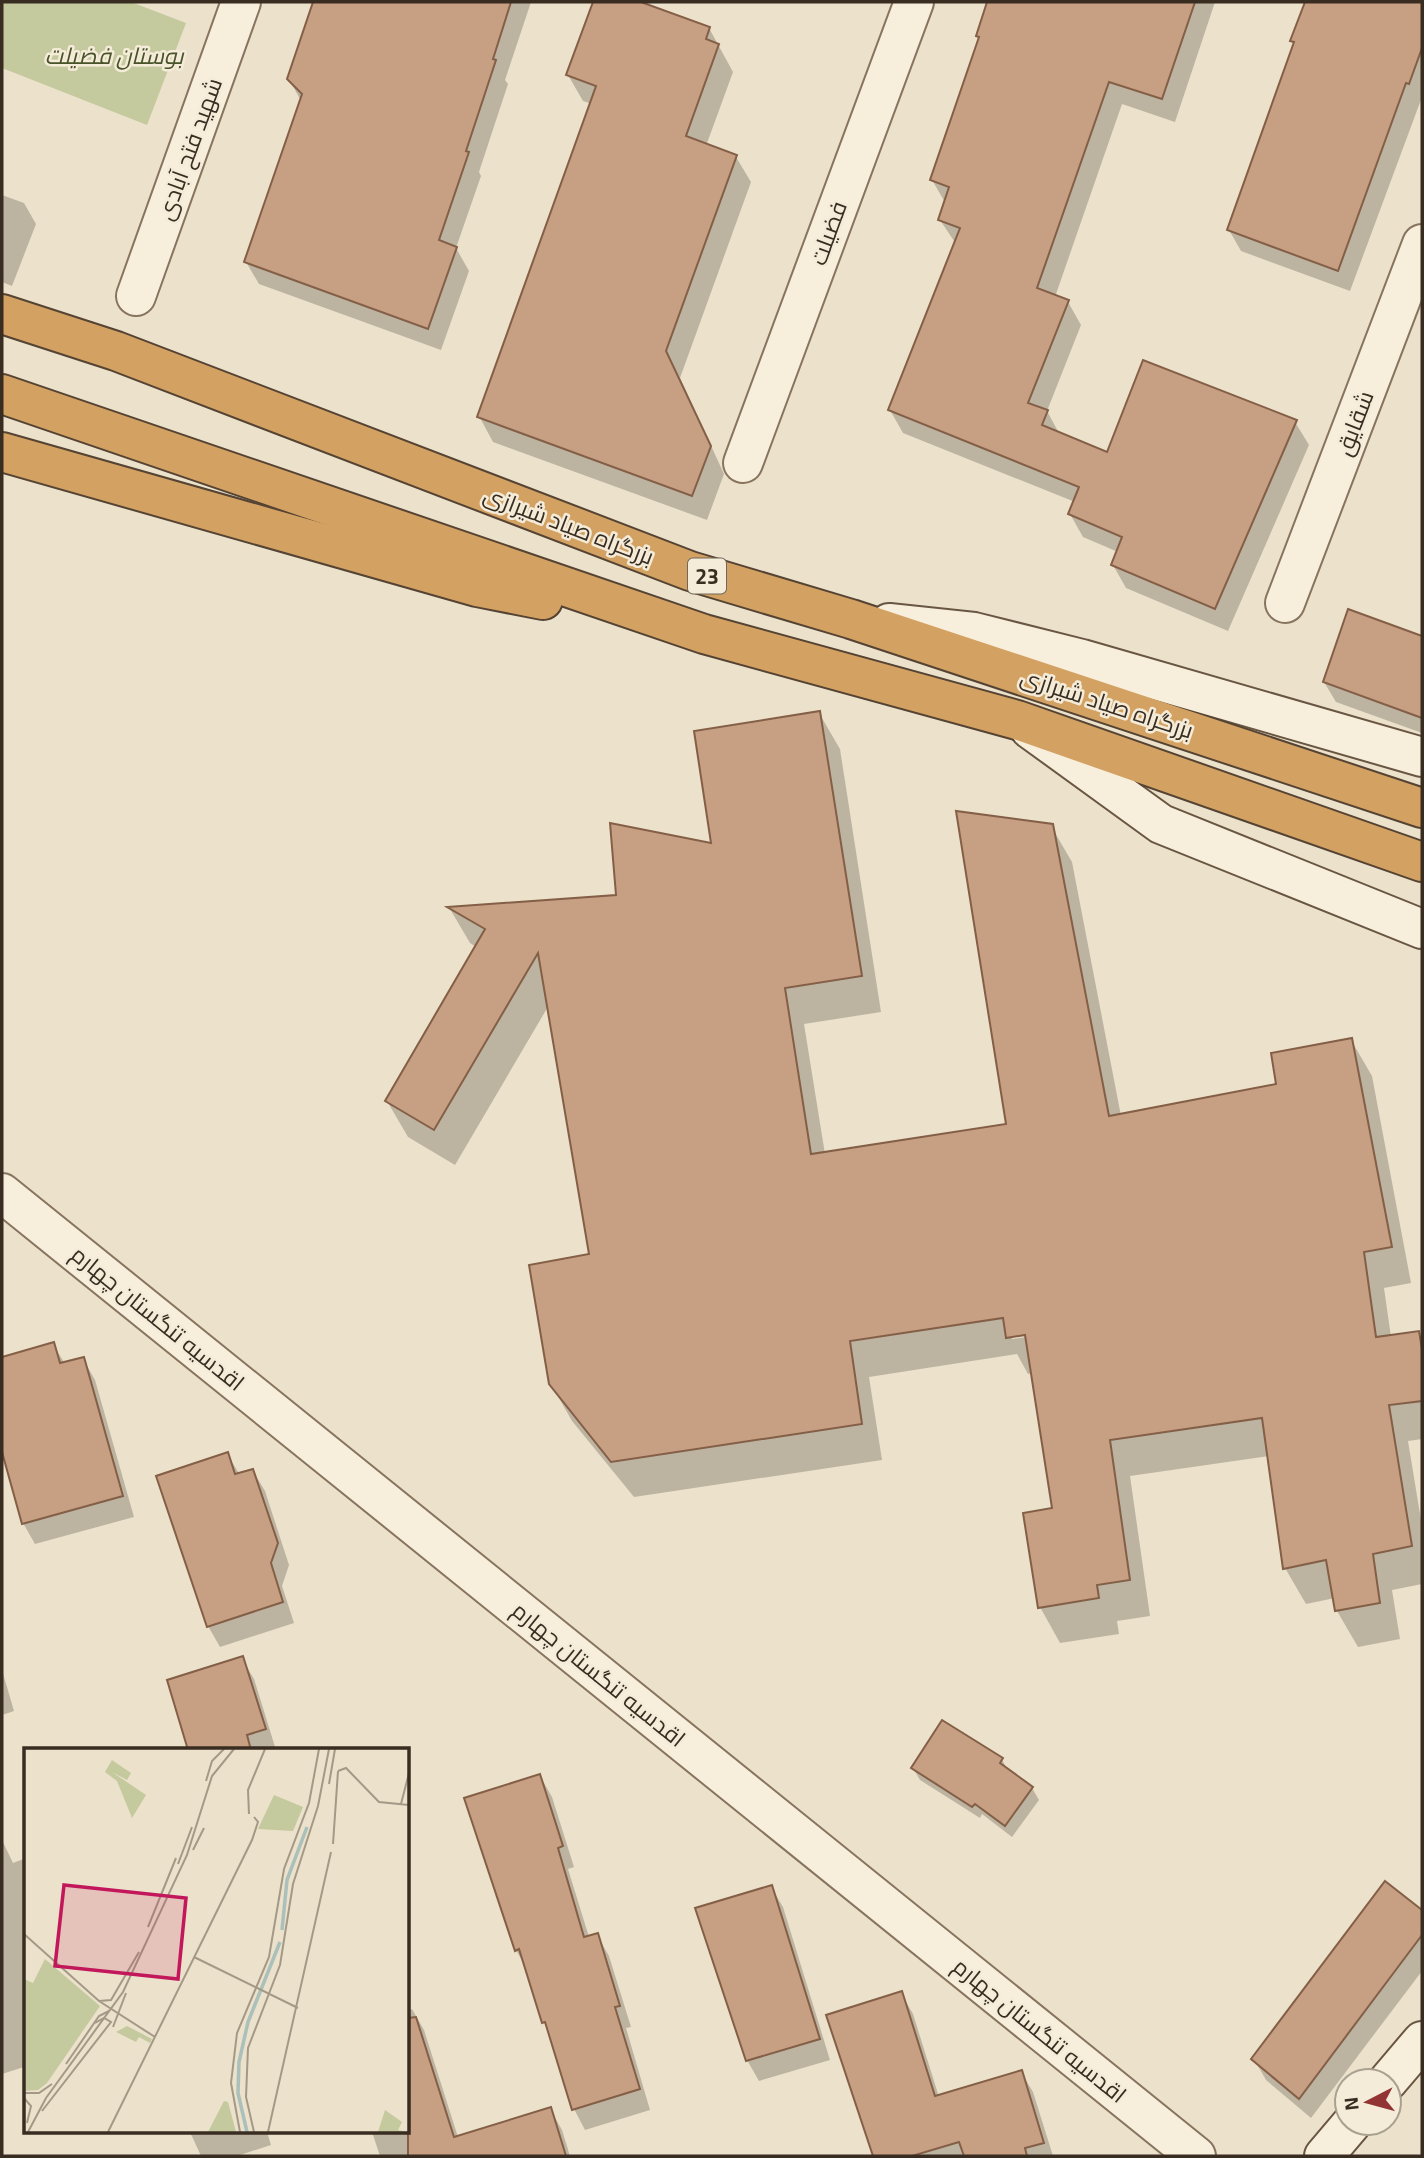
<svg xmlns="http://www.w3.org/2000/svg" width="1424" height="2158" font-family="Georgia,Cairo,serif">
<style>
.green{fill:#c4c99e}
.shadow{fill:#0003;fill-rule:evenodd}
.building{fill:#c79f82;stroke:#845f47;stroke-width:2}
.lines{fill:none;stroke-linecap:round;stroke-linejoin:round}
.street-casing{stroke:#87745f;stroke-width:42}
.secondary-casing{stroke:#695642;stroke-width:42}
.highway-casing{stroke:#554333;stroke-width:42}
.street{stroke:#f7efdc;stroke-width:38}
.secondary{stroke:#f7efdc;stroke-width:38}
.highway{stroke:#d3a162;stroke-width:38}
.labels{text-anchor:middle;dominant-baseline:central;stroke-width:5;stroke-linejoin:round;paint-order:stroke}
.shield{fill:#f4ecd9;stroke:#716659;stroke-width:2}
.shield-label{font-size:21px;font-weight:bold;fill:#392d22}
.park-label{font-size:23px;font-style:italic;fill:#49532a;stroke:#f4ecd9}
.street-label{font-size:23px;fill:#392d22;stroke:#f4ecd9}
.inset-river{fill:none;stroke:#aac0ba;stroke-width:3.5}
.inset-road{fill:none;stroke:#a49987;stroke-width:2}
.view{fill:#c2185b;fill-opacity:0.15;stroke:#c2185b;stroke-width:3.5}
.inset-edge{fill:none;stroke:#392d22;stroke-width:3.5}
</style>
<rect width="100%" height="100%" fill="#ece1ca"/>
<path class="green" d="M 2,2 L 131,2 L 186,23 L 147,125 L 2,68 Z"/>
<g class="shadow">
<path d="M 315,2 L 531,2 L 505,80 L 508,84 L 479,172 L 481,176 L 456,248 L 469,271 L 441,350 L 259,284 L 246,262 L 301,101 L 289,79 Z"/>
<path d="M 594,2 L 636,2 L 709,28 L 733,72 L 706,146 L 736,157 L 751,182 L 680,378 L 724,474 L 707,520 L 493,442 L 479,416 L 592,104 L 583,101 L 568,75 Z"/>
<path d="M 991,2 L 1215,2 L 1175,122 L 1122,104 L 1055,297 L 1068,302 L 1081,325 L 1047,411 L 1060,435 L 1108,454 L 1295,422 L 1309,445 L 1228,631 L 1126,588 L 1113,565 L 1118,552 L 1083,537 L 1070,514 L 1075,502 L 903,433 L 890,410 L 956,244 L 940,220 L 946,204 L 932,180 Z"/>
<path d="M 1306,2 L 1422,2 L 1422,97 L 1350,291 L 1241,251 L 1229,230 L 1295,45 L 1292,40 Z"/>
<path d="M 2,195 L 24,203 L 36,224 L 12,286 L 2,282 Z"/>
<path d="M 1349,611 L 1422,638 L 1422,733 L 1336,702 L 1324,682 Z"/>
<path d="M 819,713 L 840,749 L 881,1012 L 804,1024 L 825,1154 L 1008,1126 L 1051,826 L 1072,862 L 1121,1116 L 1278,1086 L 1351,1040 L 1372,1076 L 1411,1283 L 1384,1288 L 1391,1337 L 1418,1333 L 1422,1340 L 1422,1439 L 1408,1441 L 1422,1526 L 1422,1584 L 1392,1590 L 1400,1639 L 1358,1647 L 1337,1611 L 1335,1598 L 1306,1604 L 1285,1568 L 1269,1456 L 1130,1476 L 1150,1616 L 1117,1621 L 1119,1634 L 1060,1643 L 1040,1607 L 1054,1510 L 1033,1373 L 1028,1374 L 1017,1354 L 869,1377 L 882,1460 L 634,1497 L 572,1421 L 551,1384 L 591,1256 L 549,1005 L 455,1165 L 408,1137 L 387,1101 L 476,947 L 470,943 L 450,909 L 618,897 L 713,845 ZM 1033,1332 L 1034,1336 L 1012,1339 L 1012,1335 Z"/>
<path d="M 53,1344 L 65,1364 L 83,1359 L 95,1380 L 134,1517 L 35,1544 L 23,1523 L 2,1445 L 2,1358 Z"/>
<path d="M 227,1454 L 240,1475 L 253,1471 L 265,1491 L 289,1565 L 282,1586 L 294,1623 L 220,1647 L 208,1626 Z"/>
<path d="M 242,1659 L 254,1679 L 276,1750 L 191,1750 L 189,1746 Z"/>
<path d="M 2,1670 L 14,1711 L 2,1715 Z"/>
<path d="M 943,1722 L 1002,1760 L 1009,1772 L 1032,1788 L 1039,1800 L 1012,1837 L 982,1814 L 980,1818 L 920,1780 L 913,1768 Z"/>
<path d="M 540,1776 L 552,1797 L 574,1867 L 568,1869 L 589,1937 L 597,1935 L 609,1956 L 631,2027 L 626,2028 L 650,2110 L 585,2130 L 574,2109 L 526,1968 L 516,1950 Z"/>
<path d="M 2,1840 L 13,1863 L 26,1858 L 26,2072 L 24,2067 L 2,2074 Z"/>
<path d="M 1385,1883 L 1422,1912 L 1422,1971 L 1311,2118 L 1266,2080 L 1254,2059 Z"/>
<path d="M 771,1887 L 783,1907 L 830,2060 L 759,2081 L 747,2060 Z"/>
<path d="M 901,1993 L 913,2014 L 939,2097 L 1021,2072 L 1033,2092 L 1053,2156 L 875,2156 L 828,2016 Z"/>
<path d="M 412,2009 L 424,2030 L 464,2156 L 380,2156 L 372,2132 L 408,2132 L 408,2011 Z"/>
<path d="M 550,2109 L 562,2130 L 570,2156 L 485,2156 L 477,2132 Z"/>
<path d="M 190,2132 L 267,2132 L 271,2145 L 237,2156 L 201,2156 Z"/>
</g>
<g class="building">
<path d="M 313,2 L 511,2 L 493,59 L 496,60 L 466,151 L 469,152 L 439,240 L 457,247 L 428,329 L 244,262 L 302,94 L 287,79 Z"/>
<path d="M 593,2 L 641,2 L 710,27 L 706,39 L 719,44 L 686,136 L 737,155 L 666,351 L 711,446 L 692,496 L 477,417 L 596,86 L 566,75 Z"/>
<path d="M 987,2 L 1195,2 L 1162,99 L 1109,82 L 1037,288 L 1069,300 L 1028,403 L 1048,410 L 1042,425 L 1107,452 L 1143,360 L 1297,420 L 1215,609 L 1111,565 L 1122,537 L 1068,514 L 1079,487 L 888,410 L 960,228 L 938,220 L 949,187 L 930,180 L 979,37 L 976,36 Z"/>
<path d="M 1305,2 L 1422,2 L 1422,48 L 1409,84 L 1406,83 L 1338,271 L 1227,230 L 1294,42 L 1290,41 Z"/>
<path d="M 1348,609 L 1422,636 L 1422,718 L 1323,682 Z"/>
<path d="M 820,711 L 862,976 L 785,988 L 811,1154 L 1006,1124 L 956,811 L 1053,824 L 1109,1116 L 1276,1084 L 1271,1053 L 1352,1038 L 1392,1247 L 1364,1252 L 1376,1337 L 1419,1331 L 1422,1349 L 1422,1401 L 1389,1405 L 1412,1546 L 1373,1554 L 1380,1603 L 1335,1611 L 1326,1560 L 1283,1569 L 1262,1418 L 1110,1440 L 1130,1580 L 1097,1585 L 1099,1598 L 1038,1608 L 1023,1513 L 1052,1508 L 1025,1335 L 1006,1338 L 1003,1318 L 850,1341 L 862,1424 L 611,1462 L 549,1384 L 529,1265 L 589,1254 L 538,953 L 434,1130 L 385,1101 L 485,929 L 447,907 L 616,895 L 610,823 L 711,843 L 694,731 Z"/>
<path d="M 54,1342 L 60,1363 L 84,1357 L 123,1496 L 22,1524 L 2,1452 L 2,1357 Z"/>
<path d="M 228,1452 L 235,1474 L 253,1469 L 278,1543 L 271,1563 L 283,1602 L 207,1627 L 156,1476 Z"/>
<path d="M 243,1656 L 266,1729 L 247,1735 L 251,1750 L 188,1750 L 167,1680 Z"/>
<path d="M 942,1720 L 1003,1758 L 1000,1763 L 1033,1787 L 1005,1826 L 975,1804 L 972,1807 L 911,1768 Z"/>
<path d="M 540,1774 L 563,1846 L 558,1848 L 584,1937 L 598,1933 L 620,2006 L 615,2007 L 640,2089 L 572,2110 L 545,2022 L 542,2023 L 519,1949 L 515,1951 L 464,1798 Z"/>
<path d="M 1385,1881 L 1422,1910 L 1422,1935 L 1299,2099 L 1251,2059 Z"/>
<path d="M 772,1885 L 820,2039 L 746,2061 L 695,1908 Z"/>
<path d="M 902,1991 L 935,2096 L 1022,2070 L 1044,2143 L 1025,2148 L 1027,2156 L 964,2156 L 959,2142 L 912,2156 L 873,2156 L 826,2015 Z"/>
<path d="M 416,2017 L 454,2137 L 551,2107 L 566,2156 L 408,2156 L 408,2018 Z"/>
</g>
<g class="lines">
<g class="street-casing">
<g id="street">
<path d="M 136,296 L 241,2"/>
<path d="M 743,463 L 914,2"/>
<path d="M 1285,603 L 1422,244"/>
<path d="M 2,1193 L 1196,2156"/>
</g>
</g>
<g class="secondary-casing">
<g id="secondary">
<path d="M 889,623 L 974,632 L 1082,659 L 1422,757"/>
<path d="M 1030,729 L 1161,824 L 1422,929"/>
<path d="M 1388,2081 L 1422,2041"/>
<path d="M 1324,2156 L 1352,2123"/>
</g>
</g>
<g class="highway-casing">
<g id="highway">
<path d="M 2,314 L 116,351 L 690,571 L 851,619 L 1422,808"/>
<path d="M 2,394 L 704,634 L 1017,720 L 1422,862"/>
<path d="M 2,452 L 477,587 L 543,600"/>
</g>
</g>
<use href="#street" class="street"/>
<use href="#secondary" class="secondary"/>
<use href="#highway" class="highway"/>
</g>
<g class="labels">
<rect class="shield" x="688" y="558.5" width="38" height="35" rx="5"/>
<g class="shield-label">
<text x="707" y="576">23</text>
</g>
<g class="park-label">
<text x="114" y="55">بوستان فضیلت</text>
</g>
<g class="street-label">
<text transform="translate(189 149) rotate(-70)">شهید فتح آبادی</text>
<text transform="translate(828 233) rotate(-70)">فضیلت</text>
<text transform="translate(1354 423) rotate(-69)">شقایق</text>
<text transform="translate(569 525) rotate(21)">بزرگراه صیاد شیرازی</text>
<text transform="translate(1107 703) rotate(18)">بزرگراه صیاد شیرازی</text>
<text transform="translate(158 1318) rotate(39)">اقدسیه تنگستان چهارم</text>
<text transform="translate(599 1674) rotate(39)">اقدسیه تنگستان چهارم</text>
<text transform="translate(1040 2030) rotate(39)">اقدسیه تنگستان چهارم</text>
</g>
</g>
<g transform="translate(24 1748)">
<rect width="385" height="385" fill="#ece1ca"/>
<path d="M 88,12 L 107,25 L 103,32 L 88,24 L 122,47 L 108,70 L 93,33 L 81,24 ZM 250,47 L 279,59 L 269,83 L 234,81 ZM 21,211 L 76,258 L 23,335 L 14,342 L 0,343 L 0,231 L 9,235 ZM 103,278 L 128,291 L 126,295 L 115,289 L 112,294 L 92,284 ZM 200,353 L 204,354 L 212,384 L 184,384 ZM 361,362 L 378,374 L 374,382 L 383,384 L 354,384 Z" fill="#c4c99e"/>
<path class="inset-river" d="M 258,182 L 263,132 L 283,79M 223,384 L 214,345 L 215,314 L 224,274 L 256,194"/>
<path class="inset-road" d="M 314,23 L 322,20 L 355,54 L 385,57M 182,33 L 188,13 L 200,1M 305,36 L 311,1M 377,56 L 385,25M 225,66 L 224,42 L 241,1M 309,96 L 314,23M 169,102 L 180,80M 154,116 L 168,79M 124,179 L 152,110M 0,186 L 75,253 L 131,289M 170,209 L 274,260M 75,253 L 87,252 L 115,204M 89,279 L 102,245M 42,316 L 75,268 L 85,263M 0,345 L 15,345 L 28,336M 0,350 L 7,358 L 3,375M 18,363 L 87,274 L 80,270 L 71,275M 4,384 L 22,350 L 99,244 L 163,107 L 188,28 L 210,1M 84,384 L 228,92 L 234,74 L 230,69M 216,384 L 207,335 L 213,285 L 245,209 L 260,121 L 285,55 L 295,1M 230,384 L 222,349 L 224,300 L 256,217 L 269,136 L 294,58 L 305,1M 244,384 L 307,104"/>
<path class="view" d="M 40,137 L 162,150 L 154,231 L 31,218 Z"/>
<rect width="385" height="385" class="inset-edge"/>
</g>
<rect width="1424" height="2158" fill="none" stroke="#392d22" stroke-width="7"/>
<g transform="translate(1368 2102) rotate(264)"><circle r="33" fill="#f4ecd9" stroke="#a9a090" stroke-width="2"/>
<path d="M0-5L12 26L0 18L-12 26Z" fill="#923434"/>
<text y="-10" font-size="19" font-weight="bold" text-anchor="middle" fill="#392d22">N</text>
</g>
</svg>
